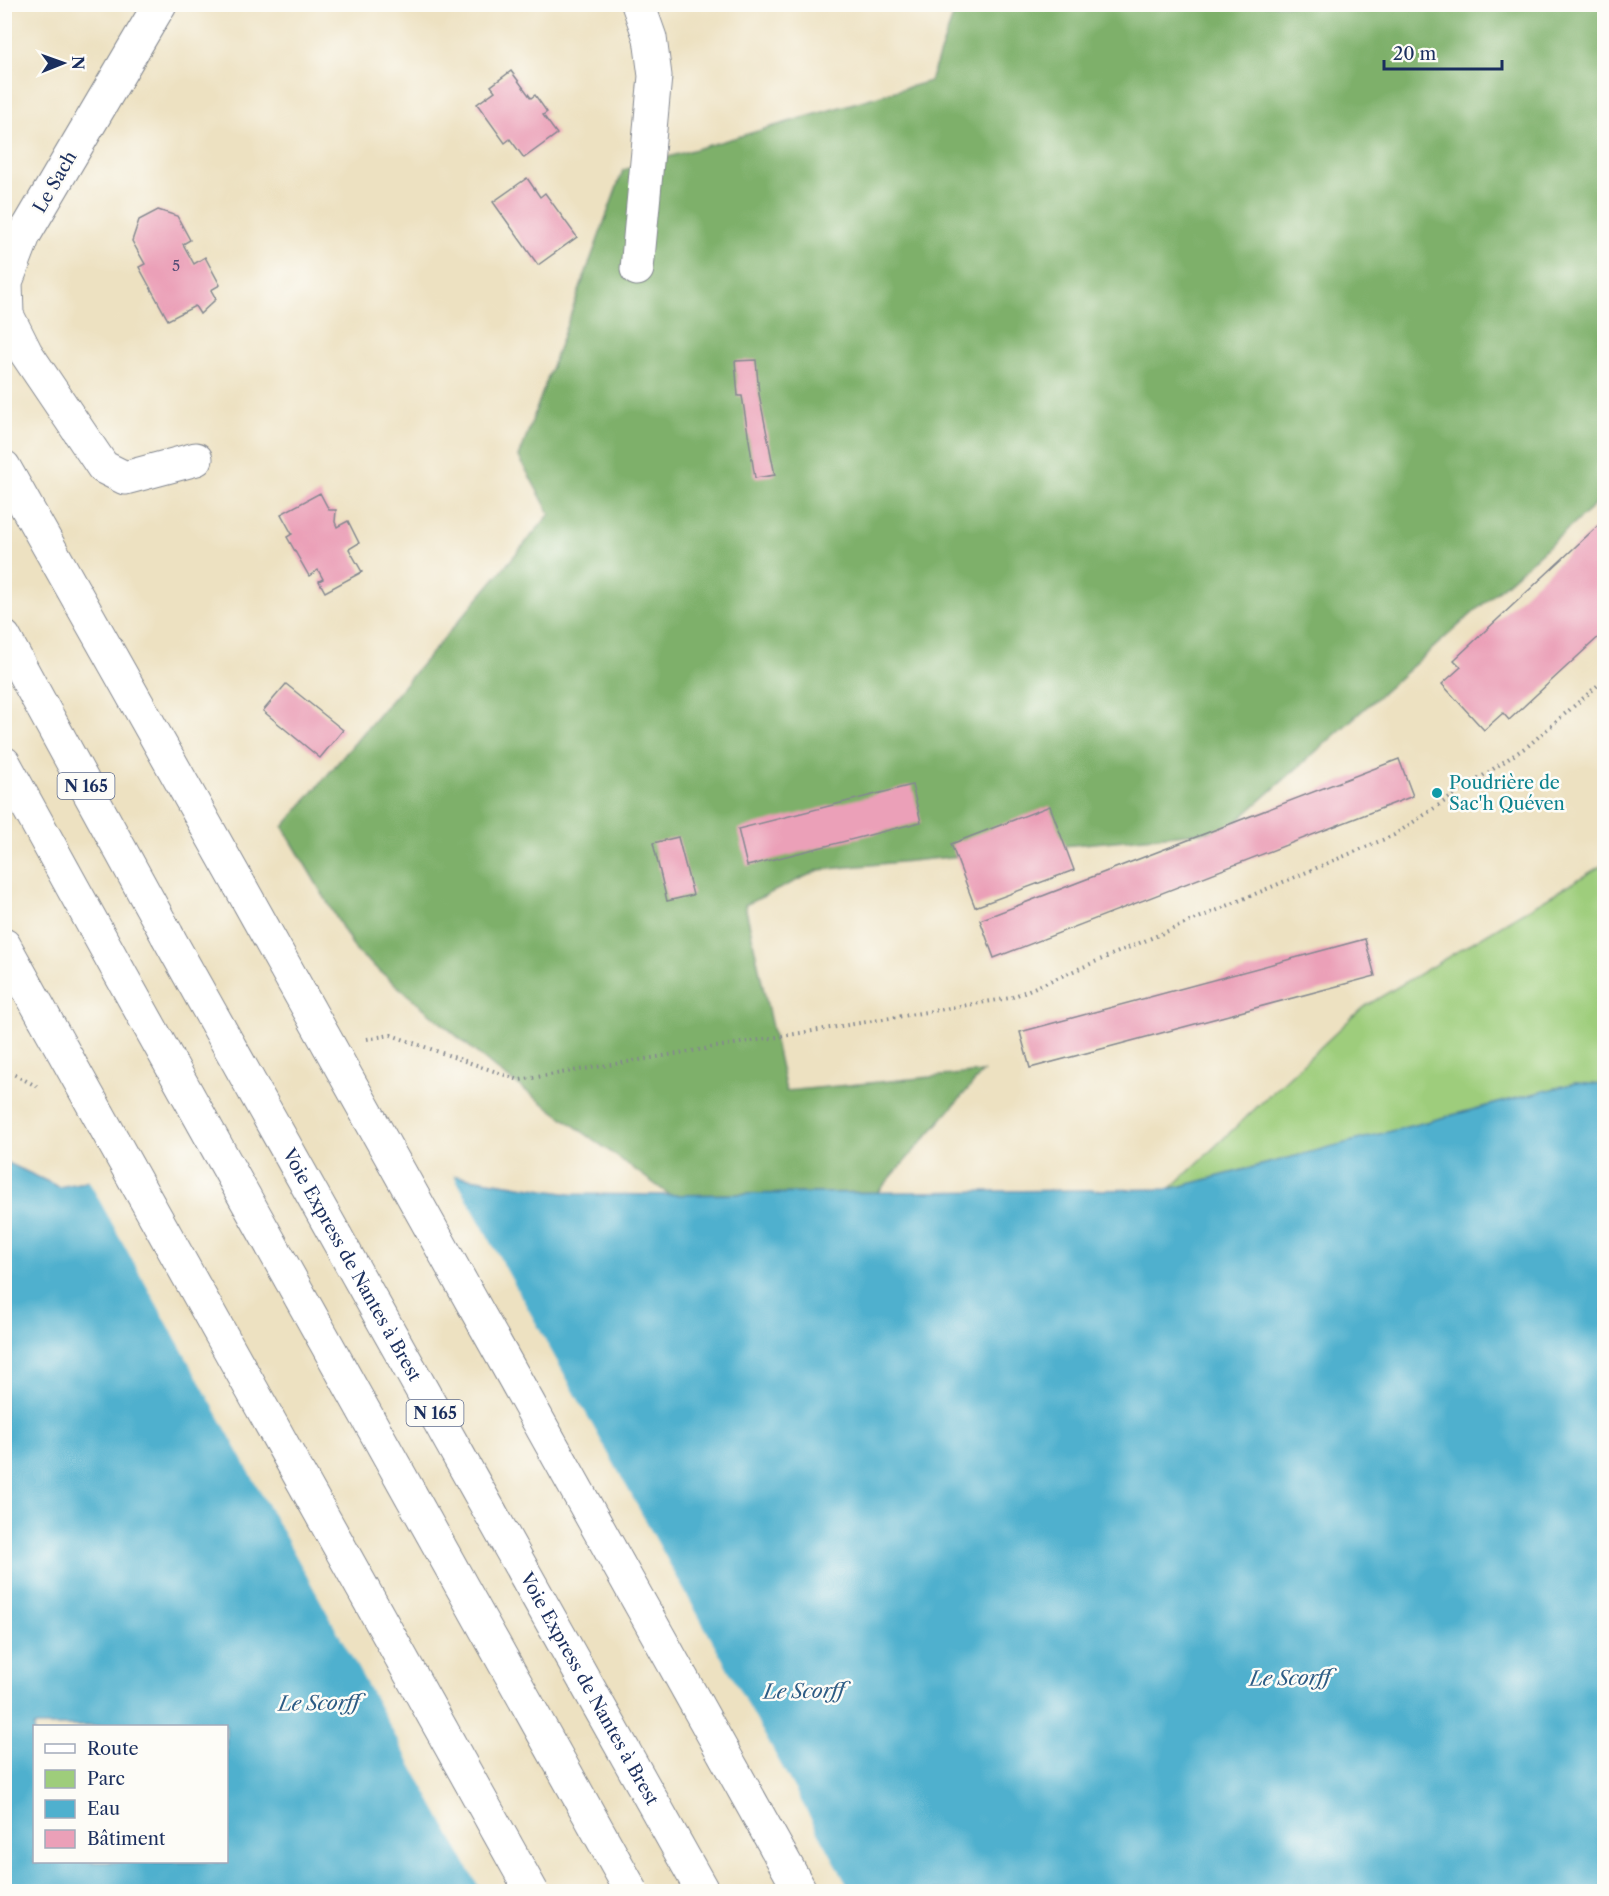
<svg xmlns="http://www.w3.org/2000/svg" width="1609" height="1896" font-family="'Libre Caslon Text',serif">
<style>
.green{fill:#9ecd7b;stroke:#5c7e6c;stroke-width:1.5}
.forest{fill:#7eb06b;stroke:#4c7064;stroke-width:1.5}
.water{fill:#4fb0ce;stroke:#357096;stroke-width:1.5;fill-rule:evenodd}
.pier{fill:#ede1c1}
.building{fill:#eba0b8}
.lines{fill:none;stroke-linecap:round;stroke-linejoin:round}
.minor-casing{stroke:#848890;stroke-width:35}
.trunk-casing{stroke:#848890;stroke-width:35}
.path{stroke:#848890;stroke-width:4;stroke-dasharray:1.5 4.5;stroke-linecap:butt}
.minor{stroke:#fff;stroke-width:33}
.trunk{stroke:#fff;stroke-width:33}
.trunk-bridge-casing{stroke:#848890;stroke-width:35;stroke-linecap:butt}
.trunk-bridge{stroke:#fff;stroke-width:33}
.culture-dot{fill:#0f9aa8;stroke:#fdfcf7;stroke-width:2}
.labels{text-anchor:middle;dominant-baseline:central;stroke-width:5;stroke-linejoin:round;paint-order:stroke}
.number-label{font-size:15px;fill:#4f4b74}
.shield{fill:#fdfcf7;stroke:#5f6c8c;stroke-width:1.5}
.shield-label{font-size:16px;font-weight:bold;fill:#1b2f5e}
.street-label{font-size:18px;fill:#1b2f5e;stroke:#fdfcf7}
.culture-label{font-size:18px;fill:#0d838f;stroke:#fdfcf7;text-anchor:start}
.water-label{font-size:20px;font-style:italic;fill:#2d5c85;stroke:#fdfcf7}
</style>
<rect width="100%" height="100%" fill="#fdfcf7"/>
<filter id="ink" filterUnits="userSpaceOnUse"><feTurbulence type="fractalNoise" baseFrequency=".0167" numOctaves="2"/><feDisplacementMap in="SourceGraphic" scale="12" xChannelSelector="R" yChannelSelector="G"/><feConvolveMatrix kernelMatrix="1 2 1 2 8 2 1 2 1" color-interpolation-filters="sRGB"/></filter>
<filter id="wash" filterUnits="userSpaceOnUse"><feTurbulence type="fractalNoise" baseFrequency=".008" numOctaves="4" result="noise"/><feDisplacementMap in="SourceGraphic" scale="24" xChannelSelector="R" yChannelSelector="G"/><feGaussianBlur stdDeviation="1.35" result="paint"/><feColorMatrix in="noise" values="0 0 0 0 0 0 0 0 0 0 0 0 0 0 0 0 0 1.4 0 .05"/><feComposite in="paint" operator="in"/></filter>
<g filter="url(#wash)">
<rect width="100%" height="100%" fill="#ede1c1"/>
<path class="green" d="M 1604,864 L 1604,1085 L 1575,1083 L 1170,1189 L 1362,1008 Z"/>
<path class="forest" d="M 957,5 L 1604,5 L 1604,497 L 1227,830 L 819,870 L 745,905 L 786,1091 L 983,1072 L 878,1192 L 670,1195 L 497,1070 L 356,951 L 283,827 L 550,514 L 519,457 L 623,170 L 930,81 Z"/>
<path class="water" d="M 1575,1083 L 1604,1085 L 1604,1891 L 5,1891 L 4,1161 L 59,1187 L 178,1163 L 451,1175 L 570,1194 L 670,1195 L 1170,1189 ZM 34,1726 L 226,1726 L 226,1862 L 34,1862 Z"/>
<path class="pier" d="M 319,1124 L 452,1172 L 851,1891 L 481,1891 L 87,1178 L 178,1160 Z"/>
<g id="blocks">
<g class="building">
<path d="M 511,71 L 531,98 L 535,95 L 547,112 L 543,115 L 557,134 L 524,158 L 510,139 L 505,143 L 477,104 L 495,91 L 491,86 Z"/>
<path d="M 527,178 L 540,197 L 545,193 L 577,237 L 538,265 L 493,202 Z"/>
<path d="M 158,210 L 177,216 L 190,240 L 183,244 L 194,264 L 205,257 L 220,285 L 211,290 L 216,299 L 200,314 L 195,306 L 168,320 L 139,267 L 145,264 L 132,241 L 139,220 Z"/>
<path d="M 756,360 L 759,394 L 775,475 L 755,478 L 742,396 L 738,396 L 735,361 Z"/>
<path d="M 320,493 L 329,510 L 336,510 L 335,522 L 337,527 L 348,521 L 359,543 L 349,549 L 362,572 L 325,592 L 319,581 L 323,579 L 318,570 L 309,576 L 287,537 L 292,534 L 281,514 Z"/>
<path d="M 1604,520 L 1604,632 L 1509,720 L 1503,713 L 1484,730 L 1442,684 L 1461,667 L 1454,660 Z"/>
<path d="M 286,684 L 343,730 L 320,758 L 263,711 Z"/>
<path d="M 1399,759 L 1413,796 L 994,958 L 980,920 Z"/>
<path d="M 912,785 L 921,822 L 747,866 L 738,829 Z"/>
<path d="M 1050,806 L 1074,870 L 975,907 L 951,844 Z"/>
<path d="M 678,837 L 693,895 L 667,901 L 653,843 Z"/>
<path d="M 1365,939 L 1375,976 L 1030,1068 L 1020,1032 Z"/>
</g>
</g>
</g>
<g filter="url(#ink)">
<use href="#blocks" fill-opacity="0" stroke="#848890" stroke-width="1.5"/>
<g class="lines">
<g class="minor-casing">
<g id="minor">
<path d="M 160,4 L 24,235 L 6,282 L 7,315 L 26,353 L 103,467 L 125,478 L 196,459"/>
<path d="M 637,269 L 655,76 L 650,38 L 638,4"/>
</g>
</g>
<g class="trunk-casing">
<g id="trunk">
<path d="M 4,467 L 240,886"/>
<path d="M 4,637 L 167,935"/>
<path d="M 4,763 L 117,968"/>
<path d="M 4,945 L 44,1017"/>
</g>
</g>
<g class="path">
<path d="M 367,1039 L 391,1035 L 519,1080 L 1010,998 L 1394,835 L 1529,745 L 1604,680"/>
<path d="M 4,1069 L 38,1087"/>
</g>
<use href="#minor" class="minor"/>
<use href="#trunk" class="trunk"/>
<g class="trunk-bridge-casing">
<g id="trunk-bridge">
<path d="M 240,886 L 801,1892"/>
<path id="s1" d="M 167,935 L 703,1892"/>
<path d="M 117,968 L 632,1892"/>
<path d="M 44,1017 L 532,1892"/>
</g>
</g>
<use href="#trunk-bridge" class="trunk-bridge"/>
</g>
</g>
<circle class="culture-dot" cx="1437" cy="793" r="6"/>
<g class="labels">
<g class="number-label">
<text x="176" y="265">5</text>
</g>
<g class="shield">
<rect x="57.5" y="773" width="57" height="26" rx="4.5"/>
<rect x="406.5" y="1400" width="57" height="26" rx="4.5"/>
</g>
<g class="shield-label">
<text x="86" y="786">N 165</text>
<text x="435" y="1413">N 165</text>
</g>
<g class="street-label">
<text transform="translate(55 182) rotate(-60)">Le Sach</text>
<text stroke="none"><textPath href="#s1" startOffset="378">Voie Express de Nantes à Brest</textPath></text>
<text stroke="none"><textPath href="#s1" startOffset="864">Voie Express de Nantes à Brest</textPath></text>
</g>
<g class="culture-label">
<text x="1449" y="783">Poudrière de<tspan x="1449" dy="21">Sac'h Quéven</tspan></text>
</g>
<g class="water-label">
<text transform="translate(1290 1678) rotate(-1)">Le Scorff</text>
<text transform="translate(804 1691) rotate(-1)">Le Scorff</text>
<text transform="translate(319 1703) rotate(-1)">Le Scorff</text>
</g>
</g>
<rect width="1609" height="1896" fill="none" stroke="#fdfcf7" stroke-width="24"/>
<rect x="33" y="1725" width="195" height="138" fill="#fdfcf7" stroke="#a3aaba" stroke-width="1.5"/>
<rect x="45" y="1744" width="30" height="9" fill="#ffffff" stroke="#a3aaba" stroke-width="1.5"/>
<text x="87" y="1755" font-size="18" fill="#1b2f5e">Route</text>
<rect x="45" y="1770" width="30" height="18" fill="#9ecd7b" stroke="#a3aaba" stroke-width="1.5"/>
<text x="87" y="1785" font-size="18" fill="#1b2f5e">Parc</text>
<rect x="45" y="1800" width="30" height="18" fill="#4fb0ce" stroke="#a3aaba" stroke-width="1.5"/>
<text x="87" y="1815" font-size="18" fill="#1b2f5e">Eau</text>
<rect x="45" y="1830" width="30" height="18" fill="#eba0b8" stroke="#a3aaba" stroke-width="1.5"/>
<text x="87" y="1845" font-size="18" fill="#1b2f5e">Bâtiment</text>
<g transform="translate(63 63) rotate(89)" stroke="#fdfcf7" stroke-width="4.5" paint-order="stroke">
<path d="M0-4.5L10 22L0 15L-10 22Z" fill="#1b2f5e"/>
<text y="-9" font-size="16" font-weight="bold" text-anchor="middle" fill="#1b2f5e">N</text>
</g>
<path d="M1384 60v9h118v-9" fill="none" stroke="#1b2f5e" stroke-width="3"/>
<text x="1393" y="60" font-size="18" fill="#1b2f5e" stroke="#fdfcf7" stroke-width="4.5" paint-order="stroke">20 m</text>
</svg>
